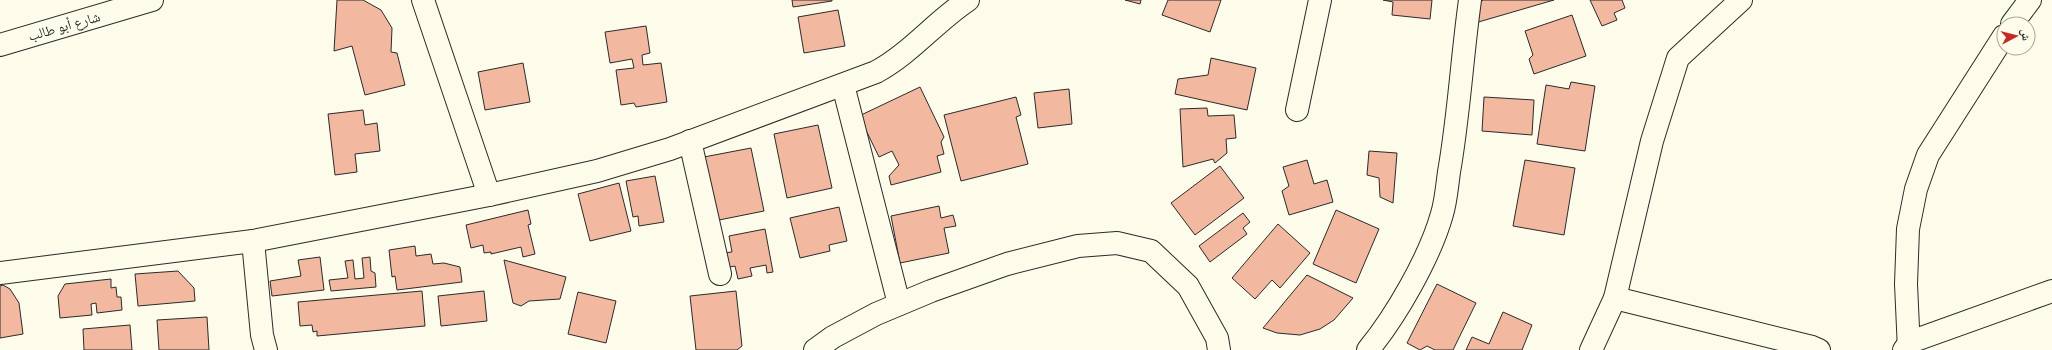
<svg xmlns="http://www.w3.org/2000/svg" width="2052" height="350" font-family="'IBM Plex Sans','Noto Naskh Arabic',sans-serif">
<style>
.building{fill:#f2b8a0;stroke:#2b2b2b}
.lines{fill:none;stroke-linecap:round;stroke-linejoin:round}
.minor-casing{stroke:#2b2b2b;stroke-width:24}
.minor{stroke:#fdfbea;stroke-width:22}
.labels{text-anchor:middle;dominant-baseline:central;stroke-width:3;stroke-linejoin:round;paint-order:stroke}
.street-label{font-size:14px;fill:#2b2b2b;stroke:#fdfbea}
</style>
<rect width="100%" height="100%" fill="#fdfbea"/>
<g class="building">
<path d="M 337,0 L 363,0 L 381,10 L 392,28 L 391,52 L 397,53 L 405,85 L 365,95 L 352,46 L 334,51 Z"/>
<path d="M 792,0 L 832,0 L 832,1 L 793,7 Z"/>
<path d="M 1125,0 L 1141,0 L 1140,4 Z"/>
<path d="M 1168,0 L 1221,0 L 1210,32 L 1162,15 Z"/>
<path d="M 1383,0 L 1432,0 L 1430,19 L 1392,15 L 1393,2 Z"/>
<path d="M 1483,0 L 1554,0 L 1475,23 L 1477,5 Z"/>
<path d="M 1590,0 L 1622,0 L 1625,8 L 1614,13 L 1617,20 L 1602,26 Z"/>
<path d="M 838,10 L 845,46 L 804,53 L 798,17 Z"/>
<path d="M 1572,15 L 1586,56 L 1534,74 L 1529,59 L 1533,55 L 1525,31 Z"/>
<path d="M 646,26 L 650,53 L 642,55 L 643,65 L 661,63 L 667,102 L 636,107 L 634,103 L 621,105 L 616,70 L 634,68 L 632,59 L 610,63 L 605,32 Z"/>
<path d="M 1211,58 L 1256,68 L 1247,110 L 1175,94 L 1178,79 L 1208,75 Z"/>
<path d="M 523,63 L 530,102 L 485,110 L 478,72 Z"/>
<path d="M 1571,82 L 1595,86 L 1585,151 L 1537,144 L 1546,85 L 1569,89 Z"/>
<path d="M 920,87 L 944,137 L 941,142 L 944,154 L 937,156 L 941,172 L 891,185 L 889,176 L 899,165 L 892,151 L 879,157 L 859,116 Z"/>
<path d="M 1069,89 L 1072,124 L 1038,128 L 1034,93 Z"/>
<path d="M 1016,97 L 1021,115 L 1016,117 L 1028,164 L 961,181 L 944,115 Z"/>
<path d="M 1484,97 L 1534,100 L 1532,135 L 1482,131 Z"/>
<path d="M 1207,108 L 1208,116 L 1234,115 L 1236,138 L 1226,139 L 1227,153 L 1215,163 L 1213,159 L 1183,167 L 1180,109 Z"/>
<path d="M 363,110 L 365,125 L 377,123 L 380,151 L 355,154 L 357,172 L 335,175 L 328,114 Z"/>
<path d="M 818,125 L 832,188 L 787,198 L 774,134 Z"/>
<path d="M 751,148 L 764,211 L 719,220 L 714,197 L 711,194 L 704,157 Z"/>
<path d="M 1369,151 L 1397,153 L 1393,203 L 1380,197 L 1379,178 L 1367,175 Z"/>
<path d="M 1307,160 L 1314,184 L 1327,180 L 1333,202 L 1289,215 L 1282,191 L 1289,186 L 1283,167 Z"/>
<path d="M 1525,160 L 1575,168 L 1564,235 L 1513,226 Z"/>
<path d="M 1220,166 L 1244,198 L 1195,235 L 1171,203 Z"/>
<path d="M 655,176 L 664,222 L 639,226 L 638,216 L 633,217 L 626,181 Z"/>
<path d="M 619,183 L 631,231 L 590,241 L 578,194 Z"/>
<path d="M 939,206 L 941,218 L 953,215 L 956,226 L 944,228 L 949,253 L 900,263 L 891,216 Z"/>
<path d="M 839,207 L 847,241 L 829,245 L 830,251 L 800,258 L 790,218 Z"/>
<path d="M 528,210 L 531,224 L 528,225 L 535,254 L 523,257 L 521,247 L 491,254 L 491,252 L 484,253 L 483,245 L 471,248 L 466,225 Z"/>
<path d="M 1336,210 L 1379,229 L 1356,283 L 1313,264 Z"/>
<path d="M 1243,213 L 1250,222 L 1243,228 L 1247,234 L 1210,262 L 1199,246 Z"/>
<path d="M 1278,224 L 1310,253 L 1280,288 L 1272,280 L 1255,299 L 1232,278 Z"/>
<path d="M 765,229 L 773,272 L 767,273 L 766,265 L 750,268 L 752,276 L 738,279 L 735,266 L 725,268 L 722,253 L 732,252 L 729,236 Z"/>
<path d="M 415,246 L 416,256 L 431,254 L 433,264 L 444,263 L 460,267 L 462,282 L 397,290 L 395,276 L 392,277 L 389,250 Z"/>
<path d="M 320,257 L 324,290 L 272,296 L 270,281 L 301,276 L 298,260 Z"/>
<path d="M 370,257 L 371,271 L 375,273 L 376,287 L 331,291 L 329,280 L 348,278 L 345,261 L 353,260 L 355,279 L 364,278 L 362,258 Z"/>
<path d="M 504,260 L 566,277 L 560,299 L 529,301 L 521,306 L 513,303 Z"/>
<path d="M 178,271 L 194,288 L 195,301 L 138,306 L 135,274 Z"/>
<path d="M 1307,275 L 1353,298 L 1334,320 L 1320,329 L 1300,335 L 1277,333 L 1263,328 Z"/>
<path d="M 111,279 L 111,288 L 116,287 L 117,297 L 121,297 L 122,310 L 97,313 L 96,303 L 91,304 L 92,315 L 60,318 L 58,296 L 65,284 Z"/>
<path d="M 1437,284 L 1476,303 L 1453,350 L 1435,350 L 1427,346 L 1420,350 L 1407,343 Z"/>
<path d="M 3,285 L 10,289 L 19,303 L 23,334 L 0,338 L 0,286 Z"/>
<path d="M 422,291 L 425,326 L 317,336 L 317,331 L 313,332 L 312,325 L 300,326 L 298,302 Z"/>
<path d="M 484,291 L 487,321 L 441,326 L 438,296 Z"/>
<path d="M 736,291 L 742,346 L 737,350 L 696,350 L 690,296 Z"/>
<path d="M 578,292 L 616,301 L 606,343 L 568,334 Z"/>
<path d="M 1503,312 L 1532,325 L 1522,350 L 1466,350 L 1472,337 L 1489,344 Z"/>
<path d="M 207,317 L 209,350 L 159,350 L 157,320 Z"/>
<path d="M 130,325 L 132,350 L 84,350 L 83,329 Z"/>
</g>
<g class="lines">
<g class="minor-casing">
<g id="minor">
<path d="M 423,0 L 489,195"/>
<path d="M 2012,24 L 2030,0"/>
<path d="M 0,45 L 152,0"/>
<path d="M 843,85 L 899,304"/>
<path d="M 1297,110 L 1320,0"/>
<path d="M 690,141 L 720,274"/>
<path d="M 253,241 L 262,335 L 266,350"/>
<path d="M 0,273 L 253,241 L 489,195 L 597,171 L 670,149 L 876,72 C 911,53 935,22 968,0"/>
<path d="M 1615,298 L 1812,347 L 1819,350"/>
<path d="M 815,350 L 833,337 L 876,314 L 931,291 L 1007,264 L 1078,246 L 1117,243 L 1151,251 L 1188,286 L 1217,338 L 1219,350"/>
<path d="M 1368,350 C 1396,316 1430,257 1442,214 C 1446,201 1447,186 1449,172 C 1459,115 1462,57 1470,0"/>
<path d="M 1591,350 L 1615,298 L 1652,141 L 1678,58 L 1741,0"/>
<path d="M 1904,350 L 1910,342 L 2052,291"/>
<path d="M 1909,350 L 1906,284 L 1908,229 L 1916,189 L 1928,155 L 2004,36"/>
</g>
</g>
<use href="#minor" class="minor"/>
</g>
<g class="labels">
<g class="street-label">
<text transform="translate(64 26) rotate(-16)">شارع أبو طالب</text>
</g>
</g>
<g transform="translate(2016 36) rotate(83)"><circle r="19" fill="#fdfbea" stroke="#a9a89e"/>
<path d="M0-3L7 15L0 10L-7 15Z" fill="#c62828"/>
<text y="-6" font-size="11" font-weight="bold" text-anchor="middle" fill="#2b2b2b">ش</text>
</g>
</svg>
